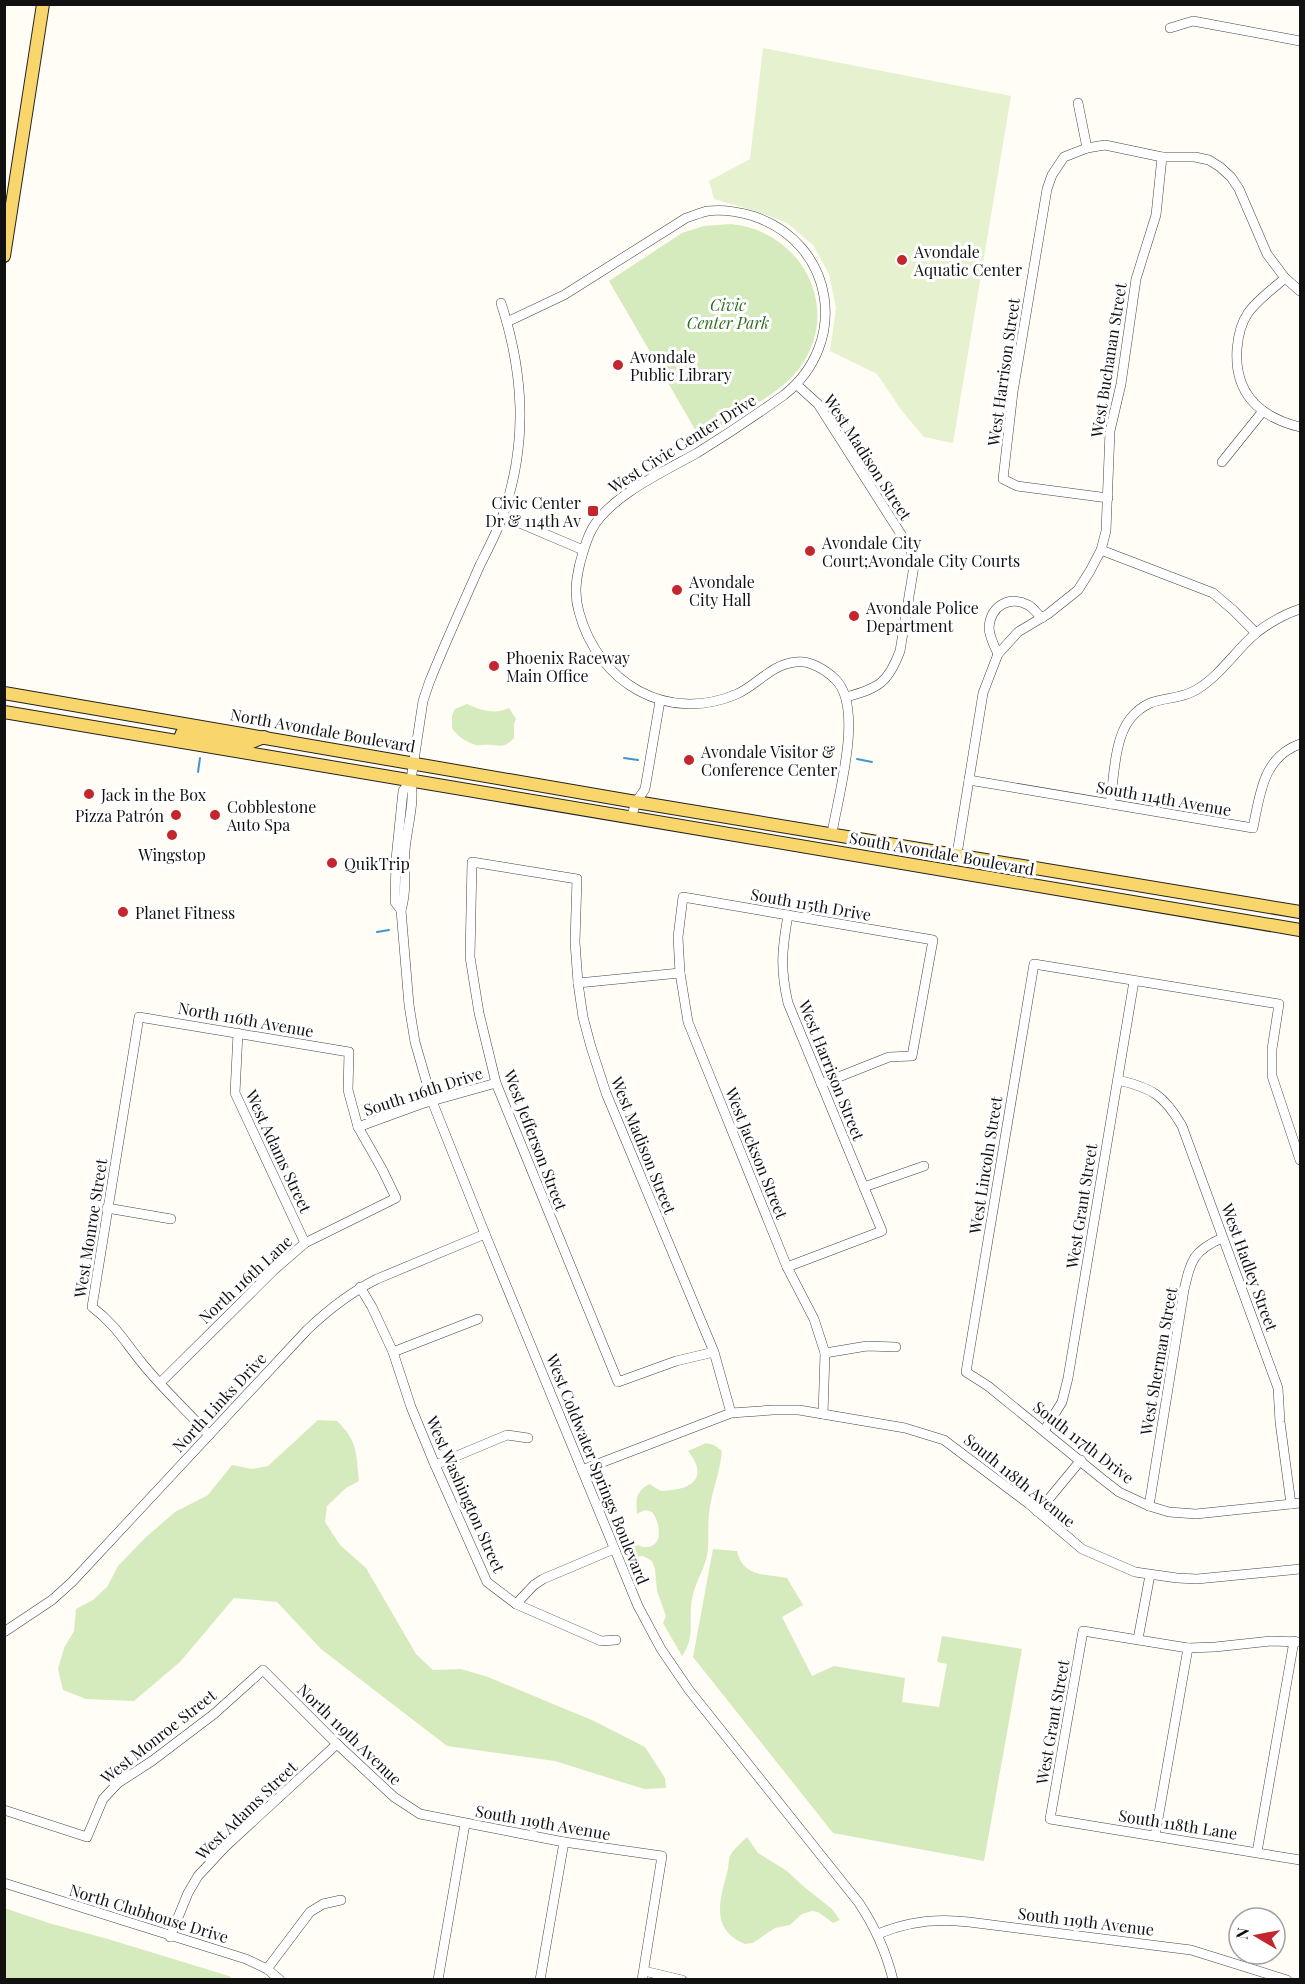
<svg xmlns="http://www.w3.org/2000/svg" width="1305" height="1984" font-family="'Playfair Display',serif">
<style>
.green{fill:#d5ebbd}
.pitch{fill:#e6f2cf}
.lines{fill:none;stroke-linecap:round;stroke-linejoin:round}
.stream{stroke:#3f96cf;stroke-width:2}
.minor-casing{stroke:#444;stroke-width:10}
.major-casing{stroke:#222;stroke-width:14}
.minor{stroke:#fff;stroke-width:9}
.major{stroke:#f9d66b;stroke-width:12}
.poi-dot{fill:#c4262e;stroke:#fff;stroke-width:2}
.labels{text-anchor:middle;dominant-baseline:central;stroke-width:6;stroke-linejoin:round;paint-order:stroke}
.poi-label{font-size:16px;fill:#111;stroke:#fff;text-anchor:start}
.park-label{font-size:16px;font-style:italic;fill:#2f6b1f;stroke:#fff}
.street-label{font-size:16px;fill:#111;stroke:#fff}
</style>
<rect width="100%" height="100%" fill="#fffdf5"/>
<g class="green">
<path d="M 731,224 C 803,231 844,311 798,370 C 779,395 728,420 700,438 L 609,281 L 682,233 L 704,226 Z"/>
<path d="M 467,704 C 480,710 495,715 509,708 L 516,719 L 514,724 L 514,738 C 506,747 501,746 491,745 C 486,744 480,746 476,745 C 466,742 457,736 452,728 L 452,716 L 455,709 Z"/>
<path d="M 318,1420 L 337,1421 C 358,1441 356,1453 359,1481 L 346,1488 L 327,1506 L 325,1522 L 340,1545 L 366,1568 L 416,1654 L 433,1670 L 461,1669 L 488,1677 L 594,1721 L 645,1747 L 665,1778 L 666,1788 L 644,1789 L 555,1761 L 447,1746 L 321,1649 L 277,1602 L 234,1598 L 180,1662 L 134,1701 L 86,1699 L 63,1690 L 58,1669 L 64,1648 L 74,1631 L 76,1609 L 93,1600 L 107,1587 L 118,1566 L 145,1538 L 175,1512 L 208,1495 L 232,1465 L 252,1469 L 268,1466 Z"/>
<path d="M 706,1443 L 714,1445 L 722,1451 C 720,1473 711,1493 709,1514 C 707,1530 710,1545 706,1560 C 702,1573 694,1586 692,1599 C 688,1621 696,1637 682,1656 L 663,1623 L 666,1616 L 657,1591 L 655,1569 L 652,1561 L 643,1556 L 634,1557 L 626,1538 C 631,1541 639,1547 644,1547 C 665,1549 660,1521 652,1512 L 645,1510 L 637,1514 C 636,1499 635,1493 649,1484 C 653,1486 658,1490 662,1491 C 665,1491 669,1490 672,1490 C 699,1487 705,1472 688,1451 Z"/>
<path d="M 713,1549 L 737,1551 C 743,1577 765,1574 787,1578 L 803,1605 L 782,1617 L 812,1676 L 834,1666 L 905,1678 L 902,1702 L 939,1707 L 947,1664 L 937,1662 L 942,1636 L 1022,1649 L 984,1861 L 833,1833 L 693,1657 Z"/>
<path d="M 747,1837 L 758,1853 L 787,1871 L 803,1886 L 832,1909 L 840,1920 L 833,1923 L 818,1912 L 812,1911 L 802,1914 L 790,1925 L 775,1928 L 753,1943 L 745,1944 C 711,1930 719,1902 727,1873 C 729,1867 728,1859 731,1854 C 735,1848 742,1842 747,1837 Z"/>
<path d="M 4,1908 L 52,1924 L 108,1939 L 229,1976 L 232,1979 L 5,1979 Z"/>
</g>
<path class="pitch" d="M 763,48 L 1011,96 L 953,443 L 924,437 L 902,411 L 877,374 L 830,351 L 836,308 L 829,274 L 813,245 L 787,223 L 758,212 L 714,199 L 709,181 L 750,159 Z"/>
<g class="lines">
<g class="stream">
<path d="M 821,754 L 832,756"/>
<path d="M 624,758 L 638,760"/>
<path d="M 857,759 L 872,762"/>
<path d="M 198,772 L 200,758"/>
<path d="M 377,932 L 389,930"/>
</g>
<g class="minor-casing">
<g id="minor">
<path d="M 1170,28 L 1193,21 L 1300,41"/>
<path d="M 1078,103 L 1087,148"/>
<path d="M 1285,278 C 1273,289 1257,300 1248,313 C 1241,323 1238,337 1237,349 C 1234,393 1259,417 1300,427"/>
<path d="M 501,303 C 524,374 528,443 503,515 C 497,532 488,549 480,565 C 463,604 445,643 429,683 L 423,701 L 411,780 C 415,803 407,827 405,850 C 404,869 407,891 401,910 L 409,1005 L 415,1042 L 432,1101 L 485,1234 L 638,1606 L 661,1649 L 689,1690 L 859,1903 C 875,1927 886,1951 893,1980"/>
<path d="M 507,322 L 564,295 L 686,218 C 693,216 701,212 708,211 C 723,209 739,212 753,216 C 835,243 850,343 784,395 C 756,415 726,435 697,453 C 665,471 610,496 592,529 C 586,540 583,552 580,563 C 576,580 574,595 579,612 C 598,683 667,724 737,694 C 757,685 772,664 796,662 C 810,660 826,670 836,680 C 864,709 838,796 832,833"/>
<path d="M 797,385 L 818,404 L 911,550 L 914,566 L 900,651 C 888,683 879,688 846,697"/>
<path d="M 1222,462 L 1263,411"/>
<path d="M 1108,498 L 1017,486 L 1003,479 L 1013,392 L 1047,189 L 1052,175 L 1064,157 L 1087,148 L 1105,145 L 1162,157 L 1195,157 L 1209,160 L 1220,167 L 1231,177 L 1239,189 L 1267,254 L 1285,278 L 1300,291"/>
<path d="M 503,516 L 583,550"/>
<path d="M 1101,550 L 1213,593 L 1233,610 L 1256,633"/>
<path d="M 998,654 C 994,646 989,636 989,627 C 991,606 1009,595 1028,605 C 1033,607 1037,614 1042,618"/>
<path d="M 969,780 L 1253,828 C 1260,794 1263,757 1300,744"/>
<path d="M 1110,804 C 1114,779 1114,739 1130,719 C 1152,692 1172,704 1196,690 C 1220,676 1235,651 1256,633 C 1269,623 1285,614 1300,609"/>
<path d="M 631,818 L 636,802 L 645,789 L 660,701"/>
<path d="M 957,854 L 983,693 L 998,654 L 1018,632 L 1048,614 L 1078,590 L 1090,571 L 1101,550 L 1106,531 L 1110,431 L 1121,384 L 1136,279 L 1156,215 L 1162,157"/>
<path d="M 401,910 L 395,902 L 396,859 L 403,791 L 411,780"/>
<path d="M 578,983 L 680,973"/>
<path d="M 238,1033 L 235,1093 L 305,1243"/>
<path d="M 1118,1080 C 1152,1088 1164,1095 1182,1126 L 1278,1388 L 1280,1422 L 1291,1504"/>
<path d="M 821,1084 L 889,1057 L 912,1056 L 933,940 L 683,897 L 678,937 L 680,973 L 688,1022 L 787,1267 L 814,1319 L 825,1353 L 823,1414"/>
<path d="M 358,1127 L 421,1104 L 496,1083"/>
<path d="M 1300,1160 L 1272,1076 L 1272,1049 L 1279,1004 L 1034,964 L 966,1372 L 988,1386 L 1101,1478 L 1119,1492 L 1149,1506 L 1169,1512 L 1196,1514 L 1300,1503"/>
<path d="M 864,1187 L 924,1166"/>
<path d="M 107,1208 L 171,1219"/>
<path d="M 787,1267 L 882,1231 L 788,1003 C 780,968 782,950 788,915"/>
<path d="M 360,1287 L 372,1307 L 393,1352 L 411,1407 L 435,1465 L 487,1582 L 516,1604 L 601,1641 L 616,1640"/>
<path d="M 393,1352 L 478,1319"/>
<path d="M 714,1352 L 676,1361 L 618,1382 L 496,1083 L 479,1013 L 470,957 L 472,862 L 577,879 L 575,942 L 578,983 L 583,1017 L 591,1047 L 606,1093 L 714,1352 L 731,1413"/>
<path d="M 825,1353 L 867,1346 L 896,1347"/>
<path d="M 160,1383 L 274,1270 L 305,1243 L 396,1198 L 382,1169 L 358,1127 L 348,1090 L 349,1052 L 139,1017 L 92,1307 C 115,1324 125,1342 142,1363 C 162,1388 187,1411 209,1435"/>
<path d="M 1044,1431 L 1062,1402 L 1068,1378 L 1134,981"/>
<path d="M 435,1465 L 507,1435 L 528,1438"/>
<path d="M 582,1470 L 731,1413 L 773,1410 L 799,1410 L 905,1428 L 944,1440 L 1029,1504 L 1082,1549 L 1135,1572 L 1177,1578 L 1197,1579 L 1300,1569"/>
<path d="M 1149,1506 L 1184,1290 C 1191,1260 1193,1251 1222,1238"/>
<path d="M 1038,1512 L 1081,1460"/>
<path d="M 516,1604 L 534,1585 L 543,1579 L 614,1549"/>
<path d="M 4,1632 L 52,1600 L 72,1582 L 307,1330 C 329,1309 351,1292 377,1279 L 485,1234"/>
<path d="M 1138,1639 L 1150,1575"/>
<path d="M 1300,1642 L 1271,1641 L 1215,1647 L 1188,1648 L 1083,1631 L 1050,1819 L 1300,1860"/>
<path d="M 4,1810 L 87,1837 L 103,1799 L 118,1783 L 152,1761 L 214,1714 L 263,1670 L 337,1744 L 394,1797 L 420,1814 L 564,1842 L 662,1856 L 642,1980"/>
<path d="M 1155,1836 L 1188,1648"/>
<path d="M 1257,1852 L 1294,1641"/>
<path d="M 4,1883 L 246,1959 L 267,1969 L 280,1980"/>
<path d="M 878,1934 C 908,1921 937,1918 969,1922 L 1191,1950 L 1287,1980"/>
<path d="M 170,1937 L 188,1893 L 198,1876 L 225,1847 L 337,1744"/>
<path d="M 267,1969 L 310,1912 L 323,1904 L 341,1900"/>
<path d="M 644,1971 L 682,1980"/>
<path d="M 438,1980 L 465,1824"/>
<path d="M 540,1980 L 564,1842"/>
</g>
</g>
<g class="major-casing">
<g id="major">
<path d="M 4,256 L 43,4"/>
<path d="M 4,693 L 636,802 L 1300,912"/>
<path d="M 4,712 L 1300,930"/>
<path d="M 179,741 L 182,733 L 186,732 L 249,743 L 264,737"/>
</g>
</g>
<use href="#minor" class="minor"/>
<use href="#major" class="major"/>
</g>
<g class="poi-dot">
<circle cx="902" cy="260" r="6"/>
<circle cx="618" cy="365" r="6"/>
<rect x="587" y="505" width="12" height="12" rx="3"/>
<circle cx="810" cy="551" r="6"/>
<circle cx="677" cy="590" r="6"/>
<circle cx="854" cy="616" r="6"/>
<circle cx="494" cy="666" r="6"/>
<circle cx="689" cy="760" r="6"/>
<circle cx="89" cy="794" r="6"/>
<circle cx="176" cy="815" r="6"/>
<circle cx="215" cy="815" r="6"/>
<circle cx="172" cy="835" r="6"/>
<circle cx="332" cy="863" r="6"/>
<circle cx="123" cy="912" r="6"/>
</g>
<g class="labels">
<g class="poi-label">
<text x="914" y="251">Avondale<tspan x="914" dy="18">Aquatic Center</tspan></text>
<text x="630" y="356">Avondale<tspan x="630" dy="18">Public Library</tspan></text>
<text x="581" y="502" text-anchor="end">Civic Center<tspan x="581" dy="18">Dr &amp; 114th Av</tspan></text>
<text x="822" y="542">Avondale City<tspan x="822" dy="18">Court;Avondale City Courts</tspan></text>
<text x="689" y="581">Avondale<tspan x="689" dy="18">City Hall</tspan></text>
<text x="866" y="607">Avondale Police<tspan x="866" dy="18">Department</tspan></text>
<text x="506" y="657">Phoenix Raceway<tspan x="506" dy="18">Main Office</tspan></text>
<text x="701" y="751">Avondale Visitor &amp;<tspan x="701" dy="18">Conference Center</tspan></text>
<text x="101" y="794">Jack in the Box</text>
<text x="227" y="806">Cobblestone<tspan x="227" dy="18">Auto Spa</tspan></text>
<text x="164" y="815" text-anchor="end">Pizza Patrón</text>
<text x="172" y="854" text-anchor="middle">Wingstop</text>
<text x="344" y="863">QuikTrip</text>
<text x="135" y="912">Planet Fitness</text>
</g>
<g class="park-label">
<text x="728" y="304">Civic<tspan x="728" dy="18">Center Park</tspan></text>
</g>
<g class="street-label">
<text transform="translate(1108 360) rotate(-81)">West Buchanan Street</text>
<text transform="translate(1003 372) rotate(-82)">West Harrison Street</text>
<text transform="translate(682 443) rotate(-32)">West Civic Center Drive</text>
<text transform="translate(868 457) rotate(57)">West Madison Street</text>
<text transform="translate(323 730) rotate(10)">North Avondale Boulevard</text>
<text transform="translate(1164 798) rotate(10)">South 114th Avenue</text>
<text transform="translate(942 853) rotate(10)">South Avondale Boulevard</text>
<text transform="translate(811 904) rotate(10)">South 115th Drive</text>
<text transform="translate(246 1019) rotate(10)">North 116th Avenue</text>
<text transform="translate(832 1070) rotate(68)">West Harrison Street</text>
<text transform="translate(423 1091) rotate(-18)">South 116th Drive</text>
<text transform="translate(536 1140) rotate(69)">West Jefferson Street</text>
<text transform="translate(644 1145) rotate(68)">West Madison Street</text>
<text transform="translate(279 1151) rotate(65)">West Adams Street</text>
<text transform="translate(757 1153) rotate(68)">West Jackson Street</text>
<text transform="translate(985 1165) rotate(-81)">West Lincoln Street</text>
<text transform="translate(1081 1206) rotate(-81)">West Grant Street</text>
<text transform="translate(90 1228) rotate(-81)">West Monroe Street</text>
<text transform="translate(1250 1267) rotate(70)">West Hadley Street</text>
<text transform="translate(245 1279) rotate(-43)">North 116th Lane</text>
<text transform="translate(1158 1361) rotate(-80)">West Sherman Street</text>
<text transform="translate(219 1402) rotate(-47)">North Links Drive</text>
<text transform="translate(1084 1442) rotate(38)">South 117th Drive</text>
<text transform="translate(598 1469) rotate(68)">West Coldwater Springs Boulevard</text>
<text transform="translate(1020 1480) rotate(39)">South 118th Avenue</text>
<text transform="translate(466 1494) rotate(66)">West Washington Street</text>
<text transform="translate(1052 1722) rotate(-80)">West Grant Street</text>
<text transform="translate(350 1734) rotate(44)">North 119th Avenue</text>
<text transform="translate(158 1736) rotate(-38)">West Monroe Street</text>
<text transform="translate(246 1810) rotate(-44)">West Adams Street</text>
<text transform="translate(543 1822) rotate(10)">South 119th Avenue</text>
<text transform="translate(1178 1824) rotate(9)">South 118th Lane</text>
<text transform="translate(149 1913) rotate(17)">North Clubhouse Drive</text>
<text transform="translate(1086 1921) rotate(7)">South 119th Avenue</text>
</g>
</g>
<rect width="1305" height="1984" fill="none" stroke="#111111" stroke-width="12"/>
<g transform="translate(1257 1936) rotate(280)"><circle r="28" fill="#ffffff" stroke="#a0a0a0" stroke-width="1.5"/>
<path d="M0-4.5L10 22L0 15L-10 22Z" fill="#c4262e"/>
<text y="-9" font-size="16" font-weight="bold" text-anchor="middle" fill="#111111">N</text>
</g>
</svg>
